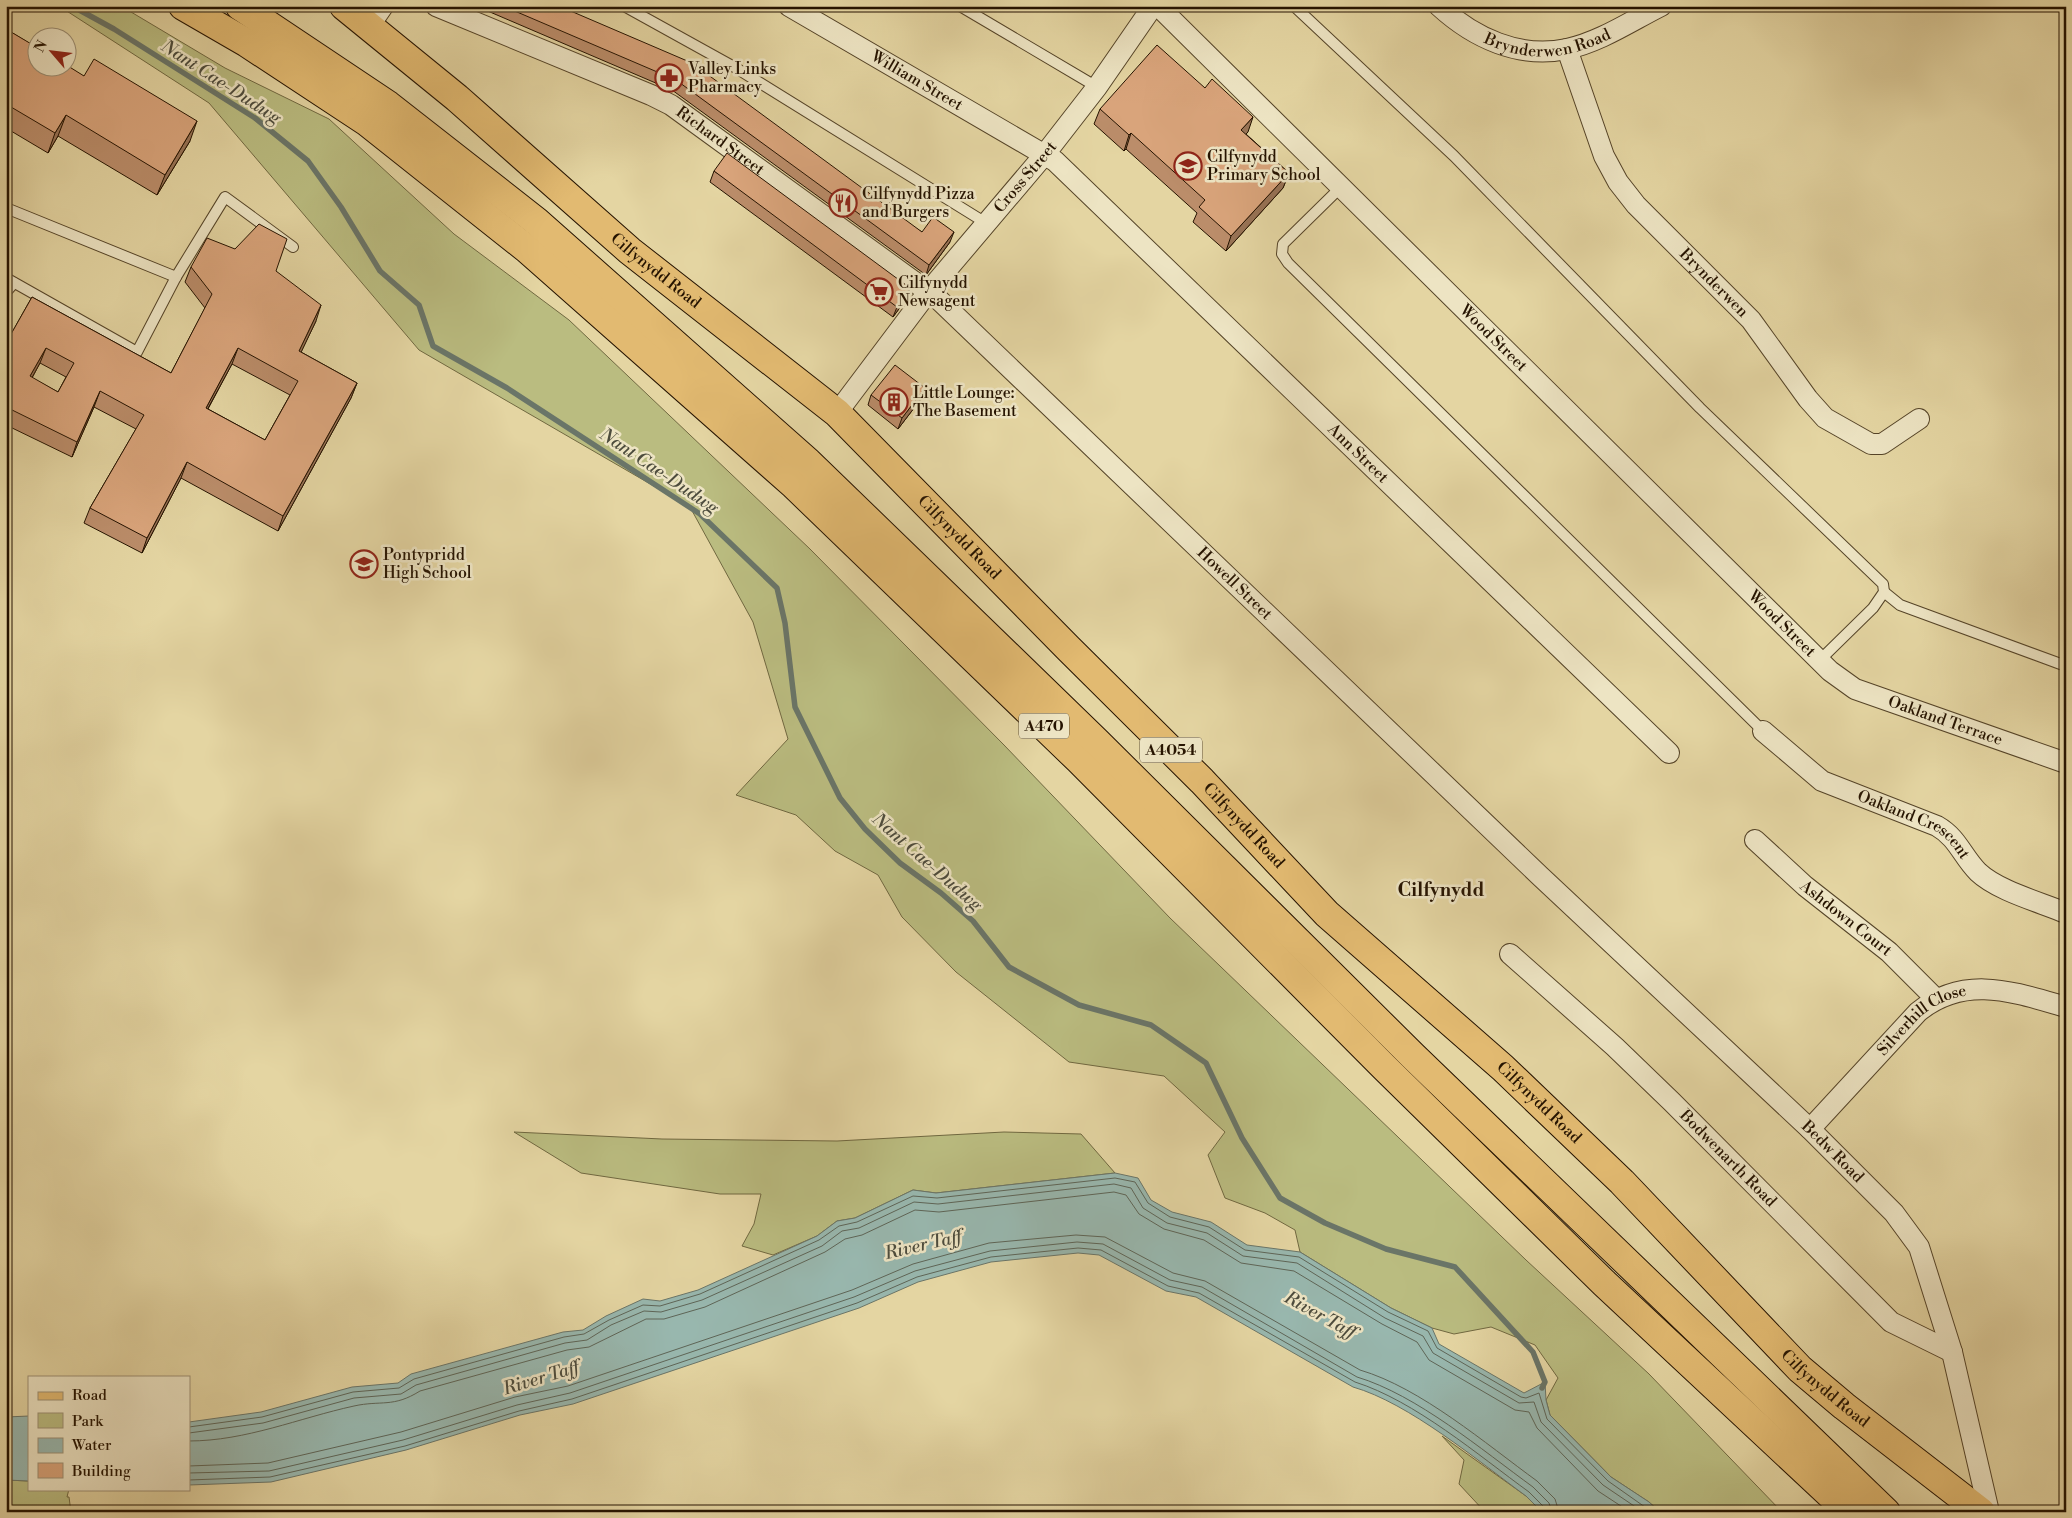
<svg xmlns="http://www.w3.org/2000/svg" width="2072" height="1518" font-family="'Libre Bodoni',serif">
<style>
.green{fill:#babc80;stroke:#706840}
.water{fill:#98b7ae;stroke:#6a7568}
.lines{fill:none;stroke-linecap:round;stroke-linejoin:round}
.shore{stroke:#5e6557;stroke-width:1}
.stream{stroke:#6a7568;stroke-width:5.5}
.lane-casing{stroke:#554428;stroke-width:12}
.street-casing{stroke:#554428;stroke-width:22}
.primary-casing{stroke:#251300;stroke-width:30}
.highway-casing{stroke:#251300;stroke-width:30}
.lane{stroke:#ede4c3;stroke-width:10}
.street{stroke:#ede4c3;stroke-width:20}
.primary{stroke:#e2ba71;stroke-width:28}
.highway{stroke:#e2ba71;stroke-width:28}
.wall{fill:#bb8d6a;stroke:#251300;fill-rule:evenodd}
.shaded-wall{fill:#987356;stroke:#251300}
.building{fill:#d9a47b;stroke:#251300;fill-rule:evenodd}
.labels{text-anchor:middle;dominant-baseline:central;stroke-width:5;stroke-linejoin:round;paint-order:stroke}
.shield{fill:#ede4c3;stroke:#61523a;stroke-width:1}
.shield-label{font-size:15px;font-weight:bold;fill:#251300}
.street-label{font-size:16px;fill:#251300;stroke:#ede4c3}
.poi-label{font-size:16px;fill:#251300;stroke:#ede4c3;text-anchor:start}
.water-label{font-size:18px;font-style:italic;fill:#4d4c3d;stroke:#ede4c3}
.quarter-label{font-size:19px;font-weight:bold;fill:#251300;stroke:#ede4c3}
</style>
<rect width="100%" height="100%" fill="#e4d5a2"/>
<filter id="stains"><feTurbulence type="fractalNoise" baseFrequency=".004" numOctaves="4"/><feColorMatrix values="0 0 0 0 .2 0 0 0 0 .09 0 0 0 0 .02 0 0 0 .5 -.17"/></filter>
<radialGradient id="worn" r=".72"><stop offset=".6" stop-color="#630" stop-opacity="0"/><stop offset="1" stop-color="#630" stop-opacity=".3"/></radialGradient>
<g class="green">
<path d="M 59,6 L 121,6 L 225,68 L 329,119 L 454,234 L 569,320 L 810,549 L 1004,745 L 1170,918 L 1526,1260 L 1649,1374 L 1782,1512 L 1660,1512 L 1649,1502 L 1611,1477 L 1550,1415 L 1546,1400 L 1558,1378 L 1535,1345 L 1491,1327 L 1454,1334 L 1432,1328 L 1391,1308 L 1300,1252 L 1295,1230 L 1265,1213 L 1225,1198 L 1208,1155 L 1225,1132 L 1164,1076 L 1069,1062 L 956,972 L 902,917 L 878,875 L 835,851 L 796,815 L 736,795 L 788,739 L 753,622 L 690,507 L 419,350 L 209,103 Z"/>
<path d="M 514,1132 L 662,1139 L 837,1141 L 1004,1132 L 1081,1134 L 1115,1173 L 936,1193 L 913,1190 L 855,1218 L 837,1221 L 817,1236 L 773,1255 L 742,1246 L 754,1224 L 761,1194 L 720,1194 L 581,1173 Z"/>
<path d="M 1442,1436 L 1526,1496 L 1542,1512 L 1485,1512 L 1459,1484 L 1464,1460 Z"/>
<path d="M 6,1480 L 29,1481 L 29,1489 L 69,1489 L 67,1497 L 69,1497 L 71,1512 L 6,1512 Z"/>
</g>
<g class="water">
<path d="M 1115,1173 L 1138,1178 L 1151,1200 L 1172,1212 L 1211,1222 L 1247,1245 L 1300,1252 L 1391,1308 L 1432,1328 L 1439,1344 L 1524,1393 L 1545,1382 L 1546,1400 L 1550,1415 L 1611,1477 L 1649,1502 L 1660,1512 L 1542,1512 L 1526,1496 C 1478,1461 1409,1403 1353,1387 L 1196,1297 L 1166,1291 L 1099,1255 L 1078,1253 L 991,1262 L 918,1282 L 859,1308 L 573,1404 L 520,1415 L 406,1450 L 271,1482 L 189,1485 L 189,1422 L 261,1412 L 352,1387 L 398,1383 L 411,1374 L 563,1332 L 583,1330 L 606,1316 L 643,1299 L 660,1301 L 698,1290 L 817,1236 L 837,1221 L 855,1218 L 913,1190 L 936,1193 Z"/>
<path d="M 29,1416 L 29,1481 L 6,1480 L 6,1417 Z"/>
</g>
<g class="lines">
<g class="shore">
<path d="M 189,1427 L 262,1417 L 353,1392 L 399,1388 L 414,1379 L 564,1337 L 584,1334 L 609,1320 L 643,1305 L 660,1306 L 700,1294 L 819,1240 L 839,1226 L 857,1222 L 913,1196 L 937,1198 L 1115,1178 L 1135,1182 L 1148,1203 L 1170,1217 L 1209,1227 L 1245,1250 L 1299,1257 L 1388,1312 L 1428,1331 L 1437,1348 L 1521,1397 L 1526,1398 L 1539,1393 L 1547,1419 L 1608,1481 L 1652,1512"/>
<path d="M 189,1433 L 263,1423 L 354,1398 L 401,1394 L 416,1385 L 565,1343 L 587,1340 L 611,1325 L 644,1311 L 661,1312 L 702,1300 L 822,1246 L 842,1231 L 859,1228 L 914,1202 L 938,1204 L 1114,1184 L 1131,1188 L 1143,1208 L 1167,1223 L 1207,1233 L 1243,1256 L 1297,1263 L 1385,1318 L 1423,1336 L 1433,1353 L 1519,1403 L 1534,1402 L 1541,1422 L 1603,1485 L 1643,1512"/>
<path d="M 189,1441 C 246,1441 299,1418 354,1406 C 381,1400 393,1408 420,1391 L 567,1350 L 589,1347 L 646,1319 L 664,1319 L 705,1307 L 825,1252 L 845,1239 L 862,1235 L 915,1210 L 939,1212 L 1114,1192 L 1126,1195 L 1139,1214 L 1164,1229 L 1204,1240 L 1241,1263 L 1294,1271 L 1382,1324 L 1417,1342 L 1429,1360 L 1515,1410 L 1529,1412 L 1537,1428 L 1598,1491 L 1630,1512"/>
<path d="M 189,1466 L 268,1463 L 401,1432 L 515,1397 L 568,1386 L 852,1290 L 913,1264 L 989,1243 L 1076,1235 L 1105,1237 L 1173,1273 L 1205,1281 L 1360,1370 C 1421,1388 1486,1444 1537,1481 L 1555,1499 L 1559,1512"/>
<path d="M 189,1473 L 269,1471 L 403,1440 L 517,1405 L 570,1393 L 854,1297 L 915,1271 L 990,1251 L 1077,1242 L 1103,1244 L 1170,1280 L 1202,1287 L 1357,1377 C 1417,1395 1482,1450 1533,1487 L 1549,1503 L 1552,1512"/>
<path d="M 189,1480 L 270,1477 L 405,1446 L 519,1411 L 572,1399 L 857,1303 L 917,1277 L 991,1257 L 1078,1248 L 1101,1250 L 1168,1286 L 1199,1293 L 1355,1382 C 1415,1401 1478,1455 1529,1492 L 1544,1507 L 1545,1512"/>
</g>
<path class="stream" d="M 72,6 L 114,29 L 255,118 L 308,161 L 341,207 L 380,271 L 419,305 L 433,346 L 507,388 L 700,514 L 777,588 L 785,623 L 795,707 L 840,798 L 865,829 L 900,863 L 941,893 L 973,921 L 1009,967 L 1079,1005 L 1151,1025 L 1206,1063 L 1242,1138 L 1280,1198 L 1325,1223 L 1386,1249 L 1455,1267 L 1533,1352 L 1545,1382 L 1542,1388"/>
<g class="lane-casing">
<g id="lane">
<path d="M 624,6 L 736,68 L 986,223"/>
<path d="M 960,6 L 1097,87"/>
<path d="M 1294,6 L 1454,156 L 1700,408 L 1883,584 L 1884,592 L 1873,608 L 1820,660"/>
<path d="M 1341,187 L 1283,244 L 1282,254 L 1288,263 L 1763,731"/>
<path d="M 6,208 L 176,277"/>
<path d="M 6,278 L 137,352 L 176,277 L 225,197 L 293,247"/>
<path d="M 6,292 L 14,283"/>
<path d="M 1884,592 L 1900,605 L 2066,666"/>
</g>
</g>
<g class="street-casing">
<g id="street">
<path id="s1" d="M 436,6 L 651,95 L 671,105 L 938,299 L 1540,876 L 1810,1129 L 1894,1213 L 1919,1247 L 1952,1352 L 1989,1512"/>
<path id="s2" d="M 789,6 L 1055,161 L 1669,753"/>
<path id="s3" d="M 1158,6 L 1830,671 L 1855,689 L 2066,763"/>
<path id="s4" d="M 1439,6 C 1474,38 1519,59 1567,49 C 1600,42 1631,21 1661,6"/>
<path d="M 370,25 L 383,6"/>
<path id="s5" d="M 1567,49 L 1604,156 L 1618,182 L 1636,205 L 1751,320 L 1808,399 L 1825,418 L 1871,444 L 1882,444 L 1919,419"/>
<path id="s6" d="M 837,413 L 928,292 L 1045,154 L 1097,87 L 1153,6"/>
<path id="s7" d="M 1763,731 L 1822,781 L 1937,826 C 1958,838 1962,856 1978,872 C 1998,891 2040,902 2066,913"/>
<path id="s8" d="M 1755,840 L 1805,886 L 1889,952 L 1935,998"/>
<path id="s9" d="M 1510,954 L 1615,1047 L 1672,1102 L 1891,1322 L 1952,1352"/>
<path id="s10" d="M 1810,1129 L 1918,1012 C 1965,974 2013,992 2066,1007"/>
</g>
</g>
<g class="primary-casing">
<g id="primary">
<path id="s11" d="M 344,6 L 457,98 L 630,251 L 837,413 L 1068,648 L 1202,781 L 1327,914 L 1503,1068 L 1622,1182 L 1800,1369 L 1844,1406 L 1981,1512"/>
</g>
</g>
<g class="highway-casing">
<g id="highway">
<path d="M 183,6 L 247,43 L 367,122 L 527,249 L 793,484 L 1079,760 L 1384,1067 L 1604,1283 L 1849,1512"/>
<path d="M 240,6 L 388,105 L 536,221 L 808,462 L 1096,741 L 1413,1056 L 1886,1512"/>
</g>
</g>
<use href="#lane" class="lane"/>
<use href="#street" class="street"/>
<use href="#primary" class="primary"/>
<use href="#highway" class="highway"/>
</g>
<g class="wall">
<path d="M 476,6 L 559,6 L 922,232 L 950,242 L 926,275 L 672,90 Z"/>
<path d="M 6,29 L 190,141 L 157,195 L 58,136 L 48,153 L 6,128 Z"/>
<path d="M 1100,109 L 1248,132 L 1246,134 L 1289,173 L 1283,188 L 1226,251 L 1193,222 L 1197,213 L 1126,149 L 1124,151 L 1094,124 Z"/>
<path d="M 714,171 L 907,298 L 893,317 L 710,182 Z"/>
<path d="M 191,267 L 276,271 L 316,321 L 301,352 L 357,383 L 351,398 L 278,531 L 181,478 L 142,553 L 84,523 L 90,508 L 136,429 L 94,407 L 72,457 L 6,425 L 6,343 L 32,297 L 171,373 L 205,308 L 185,282 ZM 40,363 L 66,377 L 58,392 L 32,378 ZM 232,364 L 290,395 L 265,440 L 208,409 Z"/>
<path d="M 871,395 L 921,399 L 898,429 L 868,405 Z"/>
</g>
<g class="shaded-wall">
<path d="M 66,115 L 58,136 L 48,153 L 55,133 Z"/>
<path d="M 1253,117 L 1248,132 L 1236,145 L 1241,130 Z"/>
<path d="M 197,121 L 190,141 L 157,195 L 165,175 Z"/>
<path d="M 1131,133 L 1126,149 L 1124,151 L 1129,135 Z"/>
<path d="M 1289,173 L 1283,188 L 1226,251 L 1231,236 Z"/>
<path d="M 954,232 L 950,242 L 926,275 L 929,265 Z"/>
<path d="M 910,288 L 907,298 L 893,317 L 897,307 Z"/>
<path d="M 321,305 L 316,321 L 294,367 L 299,351 Z"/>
<path d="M 46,348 L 40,363 L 24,392 L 30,376 Z"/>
<path d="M 238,348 L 232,364 L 200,423 L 206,408 Z"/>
<path d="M 357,383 L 351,398 L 278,531 L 283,516 Z"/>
<path d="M 925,388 L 921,399 L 898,429 L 902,418 Z"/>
<path d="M 100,391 L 94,407 L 72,457 L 77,442 Z"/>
<path d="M 187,462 L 181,478 L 142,553 L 147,538 Z"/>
</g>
<g class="building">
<path d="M 503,6 L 559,6 L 692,63 L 922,232 L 933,217 L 954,232 L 929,265 L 676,80 Z"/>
<path d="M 6,29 L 38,48 L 38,68 L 68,68 L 68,66 L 84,76 L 94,59 L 197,121 L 165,175 L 66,115 L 55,133 L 6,104 Z"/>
<path d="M 1157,45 L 1205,88 L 1212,79 L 1253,117 L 1241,130 L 1289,173 L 1231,236 L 1199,207 L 1205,200 L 1131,133 L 1129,135 L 1100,109 Z"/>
<path d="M 727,153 L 910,288 L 897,307 L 714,171 Z"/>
<path d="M 259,224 L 287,239 L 276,271 L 321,305 L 299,351 L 357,383 L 283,516 L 187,462 L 147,538 L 90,508 L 144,415 L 100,391 L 77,442 L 6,407 L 6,343 L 32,297 L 171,373 L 212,294 L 191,267 L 207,238 L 235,249 ZM 46,348 L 74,363 L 58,392 L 30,376 ZM 238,348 L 298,381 L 265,440 L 206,408 Z"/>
<path d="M 895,365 L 925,388 L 902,418 L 871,395 Z"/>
</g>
<defs>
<g id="pharmacy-ring" transform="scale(1.4375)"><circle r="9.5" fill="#ede4c3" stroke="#8f2418" stroke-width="1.5"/><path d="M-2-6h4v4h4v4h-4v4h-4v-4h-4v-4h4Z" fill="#8f2418"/></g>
<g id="school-ring" transform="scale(1.4375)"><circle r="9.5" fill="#ede4c3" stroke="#8f2418" stroke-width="1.5"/><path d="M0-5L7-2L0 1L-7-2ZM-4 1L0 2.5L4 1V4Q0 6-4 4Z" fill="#8f2418"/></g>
<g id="restaurant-ring" transform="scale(1.4375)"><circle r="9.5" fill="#ede4c3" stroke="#8f2418" stroke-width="1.5"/><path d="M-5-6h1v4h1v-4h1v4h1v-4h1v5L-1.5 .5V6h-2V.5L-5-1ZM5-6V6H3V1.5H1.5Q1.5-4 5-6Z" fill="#8f2418"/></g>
<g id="supermarket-ring" transform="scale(1.4375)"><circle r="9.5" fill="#ede4c3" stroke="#8f2418" stroke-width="1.5"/><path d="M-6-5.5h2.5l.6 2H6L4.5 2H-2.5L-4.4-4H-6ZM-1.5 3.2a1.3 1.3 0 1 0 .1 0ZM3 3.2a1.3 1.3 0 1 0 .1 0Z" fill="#8f2418"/></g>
<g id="building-ring" transform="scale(1.4375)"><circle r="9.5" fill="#ede4c3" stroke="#8f2418" stroke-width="1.5"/><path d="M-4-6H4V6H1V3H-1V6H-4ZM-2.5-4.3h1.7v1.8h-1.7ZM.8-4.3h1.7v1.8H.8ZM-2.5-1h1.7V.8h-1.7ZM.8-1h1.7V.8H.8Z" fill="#8f2418"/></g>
</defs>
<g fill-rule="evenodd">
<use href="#pharmacy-ring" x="669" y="78"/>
<use href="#school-ring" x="1188" y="166"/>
<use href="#restaurant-ring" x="843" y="203"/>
<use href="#supermarket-ring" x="879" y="292"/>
<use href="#building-ring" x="894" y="402"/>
<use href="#school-ring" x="364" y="564"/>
</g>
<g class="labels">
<g class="shield">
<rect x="1019" y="713.5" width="50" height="25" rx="4"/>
<rect x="1140" y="737.5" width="62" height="25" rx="4"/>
</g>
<g class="shield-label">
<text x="1044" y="726">A470</text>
<text x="1171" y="750">A4054</text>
</g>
<g class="street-label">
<text stroke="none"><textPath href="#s4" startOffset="121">Brynderwen Road</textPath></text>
<text stroke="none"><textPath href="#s2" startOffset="148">William Street</textPath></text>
<text stroke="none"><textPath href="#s1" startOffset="316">Richard Street</textPath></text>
<text stroke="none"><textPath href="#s6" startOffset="302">Cross Street</textPath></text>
<text stroke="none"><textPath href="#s11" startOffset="409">Cilfynydd Road</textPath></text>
<text stroke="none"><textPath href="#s5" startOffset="282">Brynderwen</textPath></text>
<text stroke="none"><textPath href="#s3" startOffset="472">Wood Street</textPath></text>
<text stroke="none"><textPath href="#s2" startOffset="729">Ann Street</textPath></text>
<text stroke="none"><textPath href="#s11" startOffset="814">Cilfynydd Road</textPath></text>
<text stroke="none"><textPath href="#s1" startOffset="996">Howell Street</textPath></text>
<text stroke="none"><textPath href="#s3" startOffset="878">Wood Street</textPath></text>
<text stroke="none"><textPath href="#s3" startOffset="1072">Oakland Terrace</textPath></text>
<text stroke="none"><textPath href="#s11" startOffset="1219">Cilfynydd Road</textPath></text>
<text stroke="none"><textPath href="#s7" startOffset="180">Oakland Crescent</textPath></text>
<text stroke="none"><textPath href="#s8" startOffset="120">Ashdown Court</textPath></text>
<text stroke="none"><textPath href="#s10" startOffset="158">Silverhill Close</textPath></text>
<text stroke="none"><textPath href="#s11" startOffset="1624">Cilfynydd Road</textPath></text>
<text stroke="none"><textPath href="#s1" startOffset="1821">Bedw Road</textPath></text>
<text stroke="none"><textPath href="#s9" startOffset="299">Bodwenarth Road</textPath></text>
<text stroke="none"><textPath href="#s11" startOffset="2029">Cilfynydd Road</textPath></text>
</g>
<g class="poi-label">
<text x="688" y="69">Valley Links<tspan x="688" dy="18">Pharmacy</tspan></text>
<text x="1207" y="157">Cilfynydd<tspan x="1207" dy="18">Primary School</tspan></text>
<text x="862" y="194">Cilfynydd Pizza<tspan x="862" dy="18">and Burgers</tspan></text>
<text x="898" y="283">Cilfynydd<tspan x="898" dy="18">Newsagent</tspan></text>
<text x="913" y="393">Little Lounge:<tspan x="913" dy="18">The Basement</tspan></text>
<text x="383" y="555">Pontypridd<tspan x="383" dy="18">High School</tspan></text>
</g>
<g class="water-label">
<text transform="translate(221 82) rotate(33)">Nant Cae-Dudwg</text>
<text transform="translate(659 471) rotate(34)">Nant Cae-Dudwg</text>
<text transform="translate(927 862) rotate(41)">Nant Cae-Dudwg</text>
<text transform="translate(923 1245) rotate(-13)">River Taff</text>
<text transform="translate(1320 1315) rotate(29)">River Taff</text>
<text transform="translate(541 1378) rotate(-17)">River Taff</text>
</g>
<g class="quarter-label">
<text x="1441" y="890">Cilfynydd</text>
</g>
</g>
<rect width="2072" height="1518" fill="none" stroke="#e4d5a2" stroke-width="25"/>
<rect x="8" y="8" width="2057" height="1503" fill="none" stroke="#251300" stroke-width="2.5"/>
<rect x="12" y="12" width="2047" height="1493" fill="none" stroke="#251300"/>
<rect x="28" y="1376" width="162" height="115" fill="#ede4c3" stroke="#9d9075"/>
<rect x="38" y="1392" width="25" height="8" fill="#e2ba71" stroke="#9d9075"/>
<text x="72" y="1400" font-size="15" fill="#251300">Road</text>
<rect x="38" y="1413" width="25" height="15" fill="#babc80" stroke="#9d9075"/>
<text x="72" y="1426" font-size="15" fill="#251300">Park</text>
<rect x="38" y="1438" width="25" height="15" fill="#98b7ae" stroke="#9d9075"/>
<text x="72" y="1450" font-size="15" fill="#251300">Water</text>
<rect x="38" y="1463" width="25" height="15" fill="#d9a47b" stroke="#9d9075"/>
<text x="72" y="1476" font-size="15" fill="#251300">Building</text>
<g transform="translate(52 52) rotate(298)"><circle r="24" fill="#ede4c3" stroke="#9d9075"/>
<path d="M0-4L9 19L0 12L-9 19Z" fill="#8f2418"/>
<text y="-8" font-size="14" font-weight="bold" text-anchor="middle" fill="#251300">N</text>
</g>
<rect width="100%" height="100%" filter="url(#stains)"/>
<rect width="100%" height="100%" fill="url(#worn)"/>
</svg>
